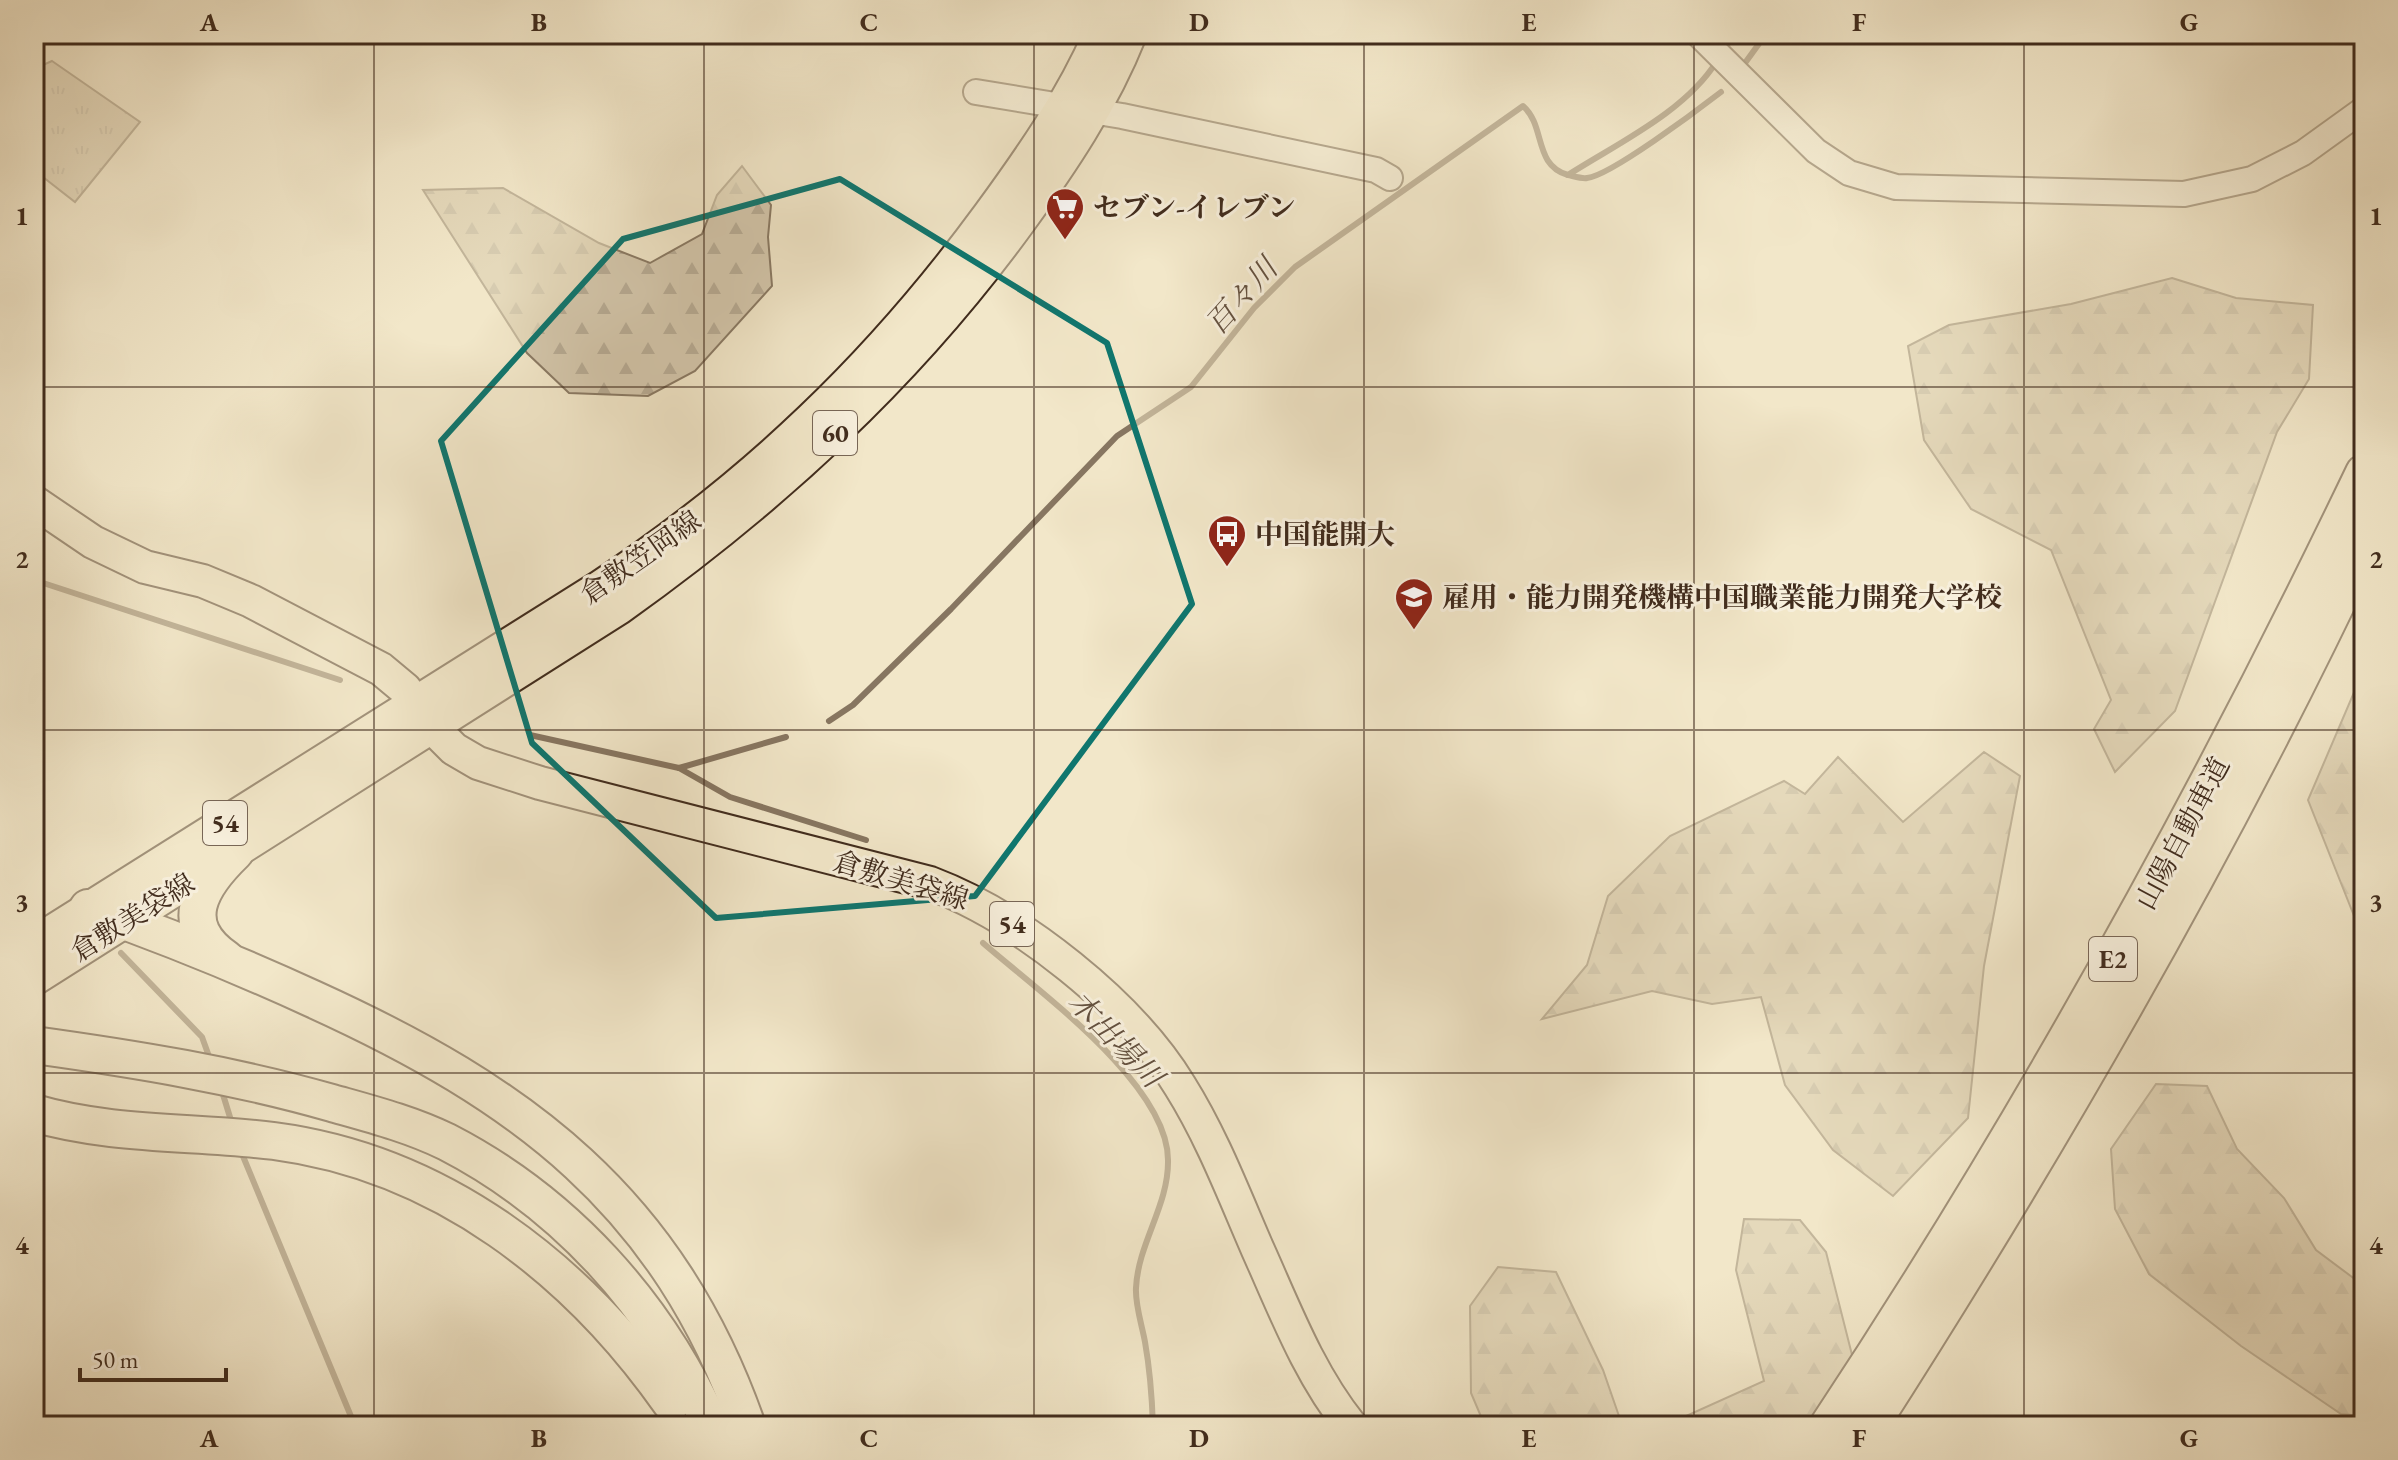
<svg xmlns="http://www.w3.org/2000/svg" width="2398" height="1460" font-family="'EB Garamond','Noto Serif JP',serif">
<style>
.grass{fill:url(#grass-tufts);stroke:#8a7a64;stroke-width:2}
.forest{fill:url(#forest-firs);stroke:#8a7a64;stroke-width:2}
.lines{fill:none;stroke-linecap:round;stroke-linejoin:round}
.stream{stroke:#877661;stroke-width:6}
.tertiary-casing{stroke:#6d5b48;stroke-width:28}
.primary-casing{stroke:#412c1d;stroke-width:36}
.motorway-casing{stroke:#412c1d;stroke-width:40}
.tertiary{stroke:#f7efdc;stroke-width:24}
.primary{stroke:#f2e7c9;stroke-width:32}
.motorway{stroke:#f2e7c9;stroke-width:36}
.marked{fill:none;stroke:#0f766e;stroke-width:6;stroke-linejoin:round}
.grid{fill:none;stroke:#412c1d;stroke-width:2;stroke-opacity:0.55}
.labels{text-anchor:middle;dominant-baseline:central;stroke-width:6;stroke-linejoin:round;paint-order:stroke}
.shield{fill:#f7efdc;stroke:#786656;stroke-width:2}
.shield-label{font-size:26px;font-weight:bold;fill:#412c1d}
.poi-label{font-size:28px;font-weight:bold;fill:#412c1d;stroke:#f7efdc;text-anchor:start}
.street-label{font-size:28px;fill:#412c1d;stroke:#f7efdc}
.water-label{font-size:30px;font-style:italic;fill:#64513f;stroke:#f7efdc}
.neatline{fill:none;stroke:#412c1d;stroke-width:3}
.grid-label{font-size:26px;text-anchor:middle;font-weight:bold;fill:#412c1d}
</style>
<defs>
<pattern id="grass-tufts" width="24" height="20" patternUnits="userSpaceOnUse" patternTransform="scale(2)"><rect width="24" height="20" fill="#d4c7ac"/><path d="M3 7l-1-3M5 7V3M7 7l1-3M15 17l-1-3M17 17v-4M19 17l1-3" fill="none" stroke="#b7ab94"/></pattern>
<pattern id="forest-firs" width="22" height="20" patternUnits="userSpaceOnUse" patternTransform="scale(2)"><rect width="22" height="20" fill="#d4c7ac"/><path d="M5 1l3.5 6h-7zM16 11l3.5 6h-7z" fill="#b7ab94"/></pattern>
</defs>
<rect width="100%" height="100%" fill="#f2e7c9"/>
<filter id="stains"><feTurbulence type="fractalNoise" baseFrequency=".0025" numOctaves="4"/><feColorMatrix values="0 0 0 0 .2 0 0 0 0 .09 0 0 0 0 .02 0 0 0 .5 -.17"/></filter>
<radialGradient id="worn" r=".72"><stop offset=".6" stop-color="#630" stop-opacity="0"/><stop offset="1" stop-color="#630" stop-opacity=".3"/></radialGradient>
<path class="grass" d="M 52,61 L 140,122 L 75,202 L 34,170 L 34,69 Z"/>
<g class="forest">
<path d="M 742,166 L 771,205 L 768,237 L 772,286 L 695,371 L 648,396 L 569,393 L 527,353 L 423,190 L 503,188 L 599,243 L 650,263 L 702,234 L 717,195 Z"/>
<path d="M 2172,278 L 2236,298 L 2313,305 L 2309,379 L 2277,432 L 2175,711 L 2115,772 L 2094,729 L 2111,700 L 2051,550 L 1971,509 L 1924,440 L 1908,346 L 1949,325 L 2071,304 Z"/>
<path d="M 2364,669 L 2364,941 L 2308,800 Z"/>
<path d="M 1984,752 L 2020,776 L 1984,966 L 1968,1118 L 1893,1196 L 1833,1150 L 1785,1085 L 1761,997 L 1712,1004 L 1652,991 L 1542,1019 L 1587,965 L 1608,896 L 1670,836 L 1784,781 L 1805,794 L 1838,757 L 1903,822 Z"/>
<path d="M 2156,1084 L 2207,1086 L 2237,1149 L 2284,1198 L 2316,1250 L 2364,1286 L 2364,1416 L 2341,1414 L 2241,1346 L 2149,1274 L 2115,1209 L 2111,1149 Z"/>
<path d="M 1744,1219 L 1800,1220 L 1826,1252 L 1870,1426 L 1664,1426 L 1764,1381 L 1736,1270 Z"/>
<path d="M 1498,1267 L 1556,1272 L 1603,1370 L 1620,1419 L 1629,1426 L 1485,1426 L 1471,1393 L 1470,1306 Z"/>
</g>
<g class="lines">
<g class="stream">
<path d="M 1723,51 L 1734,34"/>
<path d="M 1745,63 L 1766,34"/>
<path d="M 1568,175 C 1573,176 1582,179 1587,178 C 1610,176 1699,109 1721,92"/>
<path d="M 34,580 L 340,680"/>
<path d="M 829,721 L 853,705 L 951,609 L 1117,436 L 1191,387 L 1254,308 L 1295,267 L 1523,106 C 1546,126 1533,165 1568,175 C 1618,143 1685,112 1717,61"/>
<path d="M 530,735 L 679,768 L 730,797 L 866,840"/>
<path d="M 679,768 L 786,737"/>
<path d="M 34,883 L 39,887"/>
<path d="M 983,943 C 1037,990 1168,1084 1168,1160 C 1169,1205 1138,1243 1136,1288 C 1135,1305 1142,1325 1145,1342 C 1150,1370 1152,1397 1153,1426"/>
<path d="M 121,953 L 202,1037 L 211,1062"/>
<path d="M 221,1088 L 233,1127"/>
<path d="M 240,1149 L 355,1426"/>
</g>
<g class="tertiary-casing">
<g id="tertiary">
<path d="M 1698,34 L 1816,151 L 1849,173 L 1896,187 L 2184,194 L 2252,179 L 2303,153 L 2364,109"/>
<path d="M 976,92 L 1122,116 L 1376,170 L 1390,178"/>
</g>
</g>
<g class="primary-casing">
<g id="primary">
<path d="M 34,502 L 93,542 L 145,567 L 203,581 L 251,601 L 381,669 L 405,689 L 433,728 L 454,749 L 478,763 L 540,783 L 930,883 C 1020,917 1130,1004 1180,1086 C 1212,1137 1234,1195 1258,1250 C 1285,1310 1309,1374 1351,1426"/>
<path d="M 34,943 L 600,587 C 755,484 879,365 989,215 C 1030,159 1072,99 1100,34"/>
<path d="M 34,979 L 619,608 C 772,499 908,375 1019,222 C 1062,163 1103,102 1130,34"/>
</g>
</g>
<g class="motorway-casing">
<g id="motorway">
<path d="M 88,908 C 165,935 239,965 313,999 C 522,1094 668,1201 747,1426"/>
<path d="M 226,959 C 176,924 200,886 235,852"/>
<path d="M 34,1045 C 135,1059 234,1075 332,1103 C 371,1114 410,1124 447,1142 C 565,1203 657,1305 711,1426"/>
<path d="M 34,1113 C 112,1136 194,1131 274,1141 C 441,1163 576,1268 671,1403"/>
<path d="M 1828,1426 C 2030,1121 2206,802 2364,473"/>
<path d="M 1870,1426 C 2052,1142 2220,851 2364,546"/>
</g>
</g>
<use href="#tertiary" class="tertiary"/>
<use href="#primary" class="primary"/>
<use href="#motorway" class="motorway"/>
</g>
<path d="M0 0H2398V1460H0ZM 840,179 L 1107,343 L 1192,604 L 975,896 L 716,918 L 532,743 L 441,441 L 623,239 Z" fill="#f2e7c9" fill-opacity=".55" fill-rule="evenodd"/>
<path class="marked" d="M 840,179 L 1107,343 L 1192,604 L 975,896 L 716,918 L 532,743 L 441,441 L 623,239 Z"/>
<path class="grid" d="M 374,34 L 374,1426M 704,34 L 704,1426M 1034,34 L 1034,1426M 1364,34 L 1364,1426M 1694,34 L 1694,1426M 2024,34 L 2024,1426M 34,387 L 2364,387M 34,730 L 2364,730M 34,1073 L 2364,1073"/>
<defs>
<g id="supermarket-pin" transform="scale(2)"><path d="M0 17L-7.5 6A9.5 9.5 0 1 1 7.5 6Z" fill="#8f2418" stroke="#f7efdc"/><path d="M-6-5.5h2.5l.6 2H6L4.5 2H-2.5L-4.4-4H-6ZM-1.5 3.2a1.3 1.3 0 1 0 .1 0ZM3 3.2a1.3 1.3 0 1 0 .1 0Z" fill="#fff"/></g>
<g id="bus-pin" transform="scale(2)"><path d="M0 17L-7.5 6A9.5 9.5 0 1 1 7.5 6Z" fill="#8f2418" stroke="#f7efdc"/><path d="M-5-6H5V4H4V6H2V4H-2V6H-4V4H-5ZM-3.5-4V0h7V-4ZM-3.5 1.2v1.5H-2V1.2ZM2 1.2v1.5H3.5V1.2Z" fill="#fff"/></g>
<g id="university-pin" transform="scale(2)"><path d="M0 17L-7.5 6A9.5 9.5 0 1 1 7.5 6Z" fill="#8f2418" stroke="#f7efdc"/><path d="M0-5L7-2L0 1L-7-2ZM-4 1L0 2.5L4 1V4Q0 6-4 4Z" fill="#fff"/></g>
</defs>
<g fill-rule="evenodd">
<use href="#supermarket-pin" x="1065" y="207"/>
<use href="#bus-pin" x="1227" y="534"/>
<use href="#university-pin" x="1414" y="597"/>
</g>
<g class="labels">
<g class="shield">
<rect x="813" y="411" width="44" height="44" rx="6"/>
<rect x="203" y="801" width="44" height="44" rx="6"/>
<rect x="990" y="902" width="44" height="44" rx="6"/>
<rect x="2089" y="937" width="48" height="44" rx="6"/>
</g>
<g class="shield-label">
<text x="835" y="433">60</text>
<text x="225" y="823">54</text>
<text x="1012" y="924">54</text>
<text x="2113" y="959">E2</text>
</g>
<g class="poi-label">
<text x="1093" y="207">セブン-イレブン</text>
<text x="1255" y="534">中国能開大</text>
<text x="1442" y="597">雇用・能力開発機構中国職業能力開発大学校</text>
</g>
<g class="street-label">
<text transform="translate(640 557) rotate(-35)">倉敷笠岡線</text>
<text transform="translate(2182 833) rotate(-62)">山陽自動車道</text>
<text transform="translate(901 880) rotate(17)">倉敷美袋線</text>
<text transform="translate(132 917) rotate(-32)">倉敷美袋線</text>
</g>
<g class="water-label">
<text transform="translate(1241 296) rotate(-48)">百々川</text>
<text transform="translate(1116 1039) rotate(46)">木出場川</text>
</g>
</g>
<rect width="2398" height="1460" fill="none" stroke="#f2e7c9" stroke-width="88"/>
<path d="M80 1368v12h146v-12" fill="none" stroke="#412c1d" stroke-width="4"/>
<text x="92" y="1368" font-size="24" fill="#412c1d" stroke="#f7efdc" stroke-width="6" paint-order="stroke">50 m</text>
<rect x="44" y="44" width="2310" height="1372" class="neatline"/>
<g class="grid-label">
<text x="209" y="31">A</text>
<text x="539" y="31">B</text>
<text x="869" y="31">C</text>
<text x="1199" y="31">D</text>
<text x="1529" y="31">E</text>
<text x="1859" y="31">F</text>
<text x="2189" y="31">G</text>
<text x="22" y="225">1</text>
<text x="2376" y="225">1</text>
<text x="22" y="568">2</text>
<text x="2376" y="568">2</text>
<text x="22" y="911">3</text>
<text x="2376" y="911">3</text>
<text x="22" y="1254">4</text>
<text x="2376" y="1254">4</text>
<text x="209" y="1447">A</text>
<text x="539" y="1447">B</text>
<text x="869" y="1447">C</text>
<text x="1199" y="1447">D</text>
<text x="1529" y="1447">E</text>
<text x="1859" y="1447">F</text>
<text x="2189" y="1447">G</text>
</g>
<rect width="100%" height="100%" filter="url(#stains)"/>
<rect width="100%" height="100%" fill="url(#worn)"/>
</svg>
